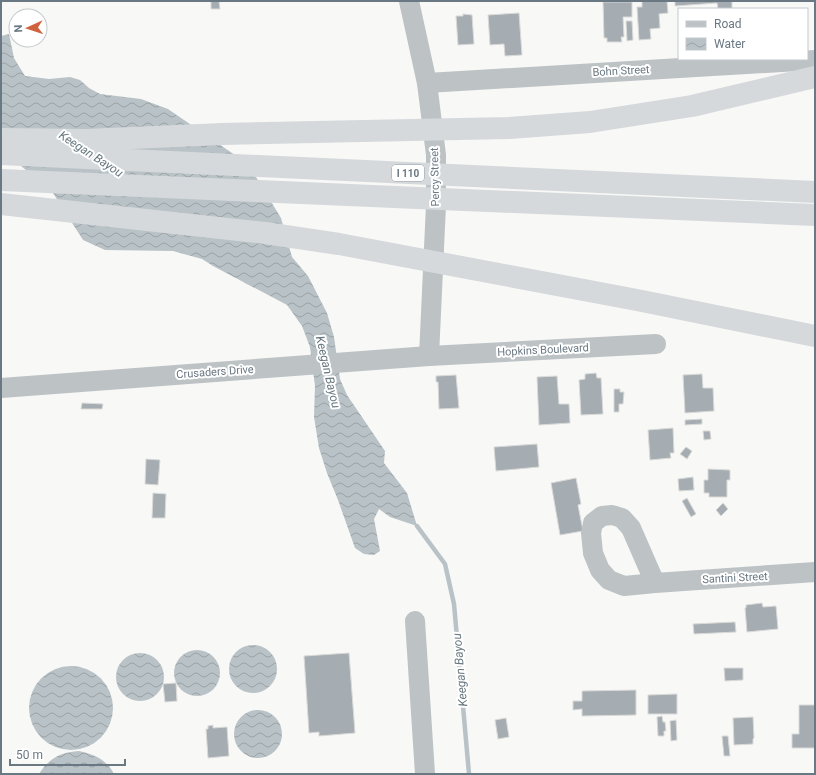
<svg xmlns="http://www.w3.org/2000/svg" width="816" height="775" font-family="Roboto,sans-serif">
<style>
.water{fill:url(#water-waves)}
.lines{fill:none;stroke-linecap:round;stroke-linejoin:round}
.stream{stroke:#b9c2c6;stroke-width:4.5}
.building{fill:#a5adb2;stroke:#dadad8}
.minor{stroke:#bdc2c5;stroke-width:20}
.highway{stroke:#d5d9dc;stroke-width:22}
.labels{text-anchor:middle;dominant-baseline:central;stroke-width:4;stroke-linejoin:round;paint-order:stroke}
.shield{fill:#fff;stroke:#97a0a8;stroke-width:1}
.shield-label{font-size:10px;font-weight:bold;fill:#6a7883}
.street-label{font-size:11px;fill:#6a7883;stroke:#fff}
.water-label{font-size:12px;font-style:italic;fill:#67777f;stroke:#fff}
</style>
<defs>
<pattern id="water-waves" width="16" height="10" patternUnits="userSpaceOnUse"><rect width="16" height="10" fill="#b9c2c6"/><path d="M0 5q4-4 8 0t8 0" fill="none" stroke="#9aa2a6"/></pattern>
</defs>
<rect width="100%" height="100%" fill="#f8f8f6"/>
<g class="water">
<path d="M 9,34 L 14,58 L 25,76 L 49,79 L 70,77 L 80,80 L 89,88 L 100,94 L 141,99 L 168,109 L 248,164 L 281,218 L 292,257 L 308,276 L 327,313 L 334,337 L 340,379 L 347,395 L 385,451 L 384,463 L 407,493 L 417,526 L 390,517 L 379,509 L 374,519 L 380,551 L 374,555 L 364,554 L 355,548 L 338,500 L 327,473 L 319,448 L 314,417 L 315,386 L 310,347 L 302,326 L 287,305 L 213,266 L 202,259 L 173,251 L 105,250 L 83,240 L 53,193 L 1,149 L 1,36 Z"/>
<circle cx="253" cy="669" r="24"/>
<circle cx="197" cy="673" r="23"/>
<circle cx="140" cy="677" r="24"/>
<circle cx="71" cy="708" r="42"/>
<circle cx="258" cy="734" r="24"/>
<path d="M 79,751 C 94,754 107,760 114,774 L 39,774 C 49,758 61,752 79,751 Z"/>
</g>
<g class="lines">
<path class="stream" d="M 417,526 L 445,564 L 454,604 L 469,774"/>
</g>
<g class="building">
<path d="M 211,1 L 219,1 L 220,9 L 211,9 Z"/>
<path d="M 642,1 L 667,1 L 668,13 L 659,14 L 660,28 L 650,29 L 651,39 L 639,40 L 637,7 L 642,7 Z"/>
<path d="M 675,1 L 732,1 L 732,9 L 718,9 L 717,3 L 675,6 Z"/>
<path d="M 603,2 L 632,2 L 632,17 L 623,17 L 624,37 L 621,37 L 622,42 L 607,42 L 607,38 L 604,38 Z"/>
<path d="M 519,13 L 522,55 L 505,56 L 504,44 L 490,45 L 488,15 Z"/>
<path d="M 463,14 L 472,15 L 474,44 L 458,45 L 456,16 L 463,16 Z"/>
<path d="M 626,21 L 632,21 L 633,40 L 627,41 Z"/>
<path d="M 596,373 L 597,378 L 601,378 L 603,414 L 581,415 L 579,380 L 585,379 L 585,374 Z"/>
<path d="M 702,374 L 703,388 L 713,388 L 714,411 L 685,413 L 683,375 Z"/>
<path d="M 456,375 L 459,408 L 439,409 L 438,382 L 436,382 L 436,376 Z"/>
<path d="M 557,376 L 559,404 L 569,404 L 570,423 L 539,425 L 537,377 Z"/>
<path d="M 614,389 L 620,389 L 620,392 L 624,392 L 623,404 L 619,404 L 619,412 L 614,412 Z"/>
<path d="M 82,403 L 103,404 L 102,409 L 81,409 Z"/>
<path d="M 702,419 L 702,424 L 685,425 L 685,420 Z"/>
<path d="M 673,428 L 674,453 L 670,453 L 671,458 L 650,460 L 648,430 Z"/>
<path d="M 703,431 L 710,431 L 711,439 L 704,440 Z"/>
<path d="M 537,444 L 539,467 L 496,471 L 494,447 Z"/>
<path d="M 686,447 L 692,451 L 687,459 L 680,454 Z"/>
<path d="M 146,459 L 160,460 L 158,485 L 145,484 Z"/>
<path d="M 708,469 L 730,470 L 730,480 L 727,480 L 727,497 L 709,497 L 709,493 L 704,493 L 704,480 L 708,480 Z"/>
<path d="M 693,477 L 694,490 L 679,491 L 678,479 Z"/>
<path d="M 576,478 L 581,504 L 578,505 L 583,531 L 560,535 L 551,483 Z"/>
<path d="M 153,493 L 166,494 L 165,518 L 152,518 Z"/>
<path d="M 687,498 L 696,514 L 691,517 L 682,501 Z"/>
<path d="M 723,503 L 728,509 L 721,516 L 716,510 Z"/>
<path d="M 762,603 L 763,607 L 776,606 L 778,629 L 747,632 L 745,608 L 746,608 L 746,605 Z"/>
<path d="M 735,622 L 736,632 L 694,634 L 693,624 Z"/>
<path d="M 349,653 L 355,733 L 319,736 L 319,732 L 309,733 L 304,656 Z"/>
<path d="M 724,668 L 743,668 L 743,680 L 725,681 Z"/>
<path d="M 176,683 L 177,701 L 165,702 L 163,684 Z"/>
<path d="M 636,690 L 636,715 L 582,716 L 582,709 L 573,710 L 573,701 L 582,701 L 582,691 Z"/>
<path d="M 677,694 L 677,714 L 648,714 L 648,695 Z"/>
<path d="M 799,705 L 815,705 L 815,748 L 792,748 L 792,734 L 799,734 Z"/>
<path d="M 662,716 L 663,722 L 665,722 L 666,731 L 664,731 L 664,736 L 658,736 L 657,717 Z"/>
<path d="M 753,717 L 754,738 L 753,739 L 753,744 L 734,745 L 733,718 Z"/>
<path d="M 506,718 L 509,737 L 498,739 L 495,720 Z"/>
<path d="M 676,720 L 677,740 L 671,741 L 670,721 Z"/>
<path d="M 213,725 L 213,728 L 227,727 L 229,756 L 208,758 L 206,729 L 208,729 L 208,726 Z"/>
<path d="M 722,736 L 728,736 L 730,756 L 724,756 Z"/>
</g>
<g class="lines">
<g class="minor">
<path d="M 409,1 L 427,83 L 436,155 L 436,205 L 429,356"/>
<path d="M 427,83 L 815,60"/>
<path d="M 1,388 L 429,356 L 656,344"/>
<path d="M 655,583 L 631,528 L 622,518 L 612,515 L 602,516 L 593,523 L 591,533 L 593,553 L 600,570 L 609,580 L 624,586 L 655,583 L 815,572"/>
<path d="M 415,621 L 425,774"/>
</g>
<g class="highway">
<path d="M 1,139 L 86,140 L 222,134 L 509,128 L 590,122 L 692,106 L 815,77"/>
<path d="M 1,154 L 815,192"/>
<path d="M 1,180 L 815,215"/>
<path d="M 1,204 L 265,233 L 339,244 L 637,300 L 815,336"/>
</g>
</g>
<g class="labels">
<rect class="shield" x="392" y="165" width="32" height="16" rx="3"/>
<g class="shield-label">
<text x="408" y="173">I 110</text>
</g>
<g class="street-label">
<text transform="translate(621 71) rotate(-3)">Bohn Street</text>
<text transform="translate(435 177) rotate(-91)">Percy Street</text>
<text transform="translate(543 350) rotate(-3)">Hopkins Boulevard</text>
<text transform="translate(215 372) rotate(-4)">Crusaders Drive</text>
<text transform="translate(735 578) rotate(-3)">Santini Street</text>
</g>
<g class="water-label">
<text transform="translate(91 154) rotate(33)">Keegan Bayou</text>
<text transform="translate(328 372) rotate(77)">Keegan Bayou</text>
<text transform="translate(460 670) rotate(-95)">Keegan Bayou</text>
</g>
</g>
<rect width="816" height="775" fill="none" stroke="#6a7883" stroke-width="4"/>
<rect x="678" y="8" width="130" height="52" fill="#ffffff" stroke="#c3c9cd"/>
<rect x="686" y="21" width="20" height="6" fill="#bdc2c5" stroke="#c3c9cd"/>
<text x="714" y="28" font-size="12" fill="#6a7883">Road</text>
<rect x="686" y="38" width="20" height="12" fill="url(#water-waves)" stroke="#c3c9cd"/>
<text x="714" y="48" font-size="12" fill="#6a7883">Water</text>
<g transform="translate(28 28) rotate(267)"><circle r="19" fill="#ffffff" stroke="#c3c9cd"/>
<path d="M0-3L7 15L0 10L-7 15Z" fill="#d0633d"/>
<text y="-6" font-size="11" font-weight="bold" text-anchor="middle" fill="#6a7883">N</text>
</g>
<path d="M10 759v6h115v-6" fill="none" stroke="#6a7883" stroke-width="2"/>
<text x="16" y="759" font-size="12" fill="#6a7883" stroke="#ffffff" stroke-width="3" paint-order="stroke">50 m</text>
</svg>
